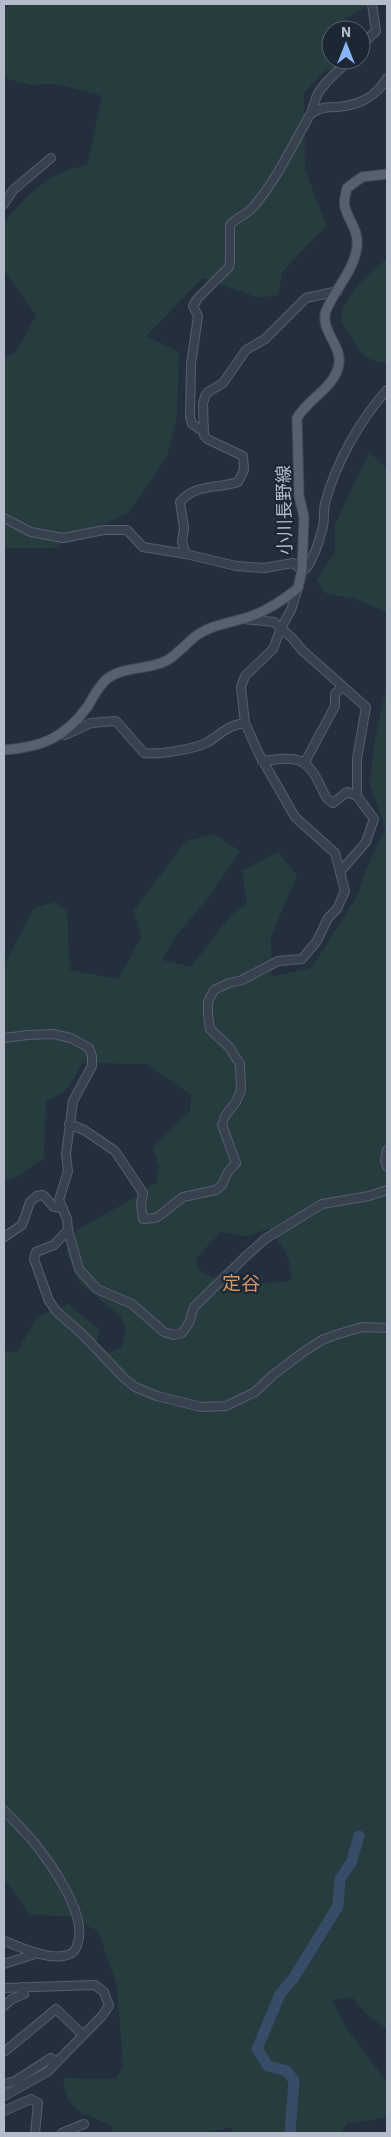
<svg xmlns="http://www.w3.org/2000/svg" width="391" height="2137" font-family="'IBM Plex Sans','Noto Sans JP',sans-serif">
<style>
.green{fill:#263c3f;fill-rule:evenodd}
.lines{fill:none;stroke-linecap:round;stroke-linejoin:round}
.river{stroke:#394c67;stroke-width:11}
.minor-casing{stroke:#565f6c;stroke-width:10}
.major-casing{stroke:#414a57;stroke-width:11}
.minor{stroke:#38414e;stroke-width:8}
.major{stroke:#56606e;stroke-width:9}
.labels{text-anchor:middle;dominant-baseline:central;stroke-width:4.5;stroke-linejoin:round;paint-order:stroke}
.street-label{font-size:18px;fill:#b4bcc9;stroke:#1d2633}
.neighbourhood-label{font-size:19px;fill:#d59563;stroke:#1d2633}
</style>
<rect width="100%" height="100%" fill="#242f3e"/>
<g class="green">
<path d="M 4,4 L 370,4 L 345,19 L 348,30 L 331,30 L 331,60 L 356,60 L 358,65 L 325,71 L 304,93 L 305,169 L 326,226 L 282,272 L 279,295 L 259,298 L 203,278 L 146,336 L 179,352 L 177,416 L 167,457 L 128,513 L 52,548 L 4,548 L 4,358 L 16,352 L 36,316 L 4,270 L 4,222 C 32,192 44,174 87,165 L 102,96 L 56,84 L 31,85 L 4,78 Z"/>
<path d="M 387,259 L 387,363 C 368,361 361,356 352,339 C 349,334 344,328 342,322 C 338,300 371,271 387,259 Z"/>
<path d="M 369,452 L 387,469 L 387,633 L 386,612 L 356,599 L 325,593 L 317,580 L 335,552 L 335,525 Z"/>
<path d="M 387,684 L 387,2029 L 368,2016 L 352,1997 L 332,2000 L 345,2026 L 387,2083 L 387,2117 L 347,2124 L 341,2133 L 232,2133 L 231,2127 L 205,2133 L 113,2133 L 112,2126 C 87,2114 62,2110 64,2078 L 115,2079 L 123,2067 L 117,1986 L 98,1931 L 67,1916 L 30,1915 L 4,1879 L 4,1351 L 17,1352 L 37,1317 L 68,1304 L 100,1330 L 97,1342 L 109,1353 L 122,1346 L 126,1328 L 120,1316 L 79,1282 L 66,1251 L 77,1230 L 115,1209 L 156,1183 L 159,1167 L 153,1148 L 190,1111 L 191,1095 L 147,1064 L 83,1063 L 66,1090 L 46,1102 L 44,1158 L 15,1178 L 4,1182 L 4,965 L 34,908 L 55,902 L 67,911 L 70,970 L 118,979 L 141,938 L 134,910 L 186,841 L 214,834 L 240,851 L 207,899 L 175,937 L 162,960 L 191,967 L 231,915 L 247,904 L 242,871 L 278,852 L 297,875 L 271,937 L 272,977 L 311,968 L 358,895 L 364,875 L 385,828 L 370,784 L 374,744 ZM 269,1229 C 280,1244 295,1261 290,1281 L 232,1286 L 198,1270 L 196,1258 L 221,1232 L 245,1236 Z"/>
</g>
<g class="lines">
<path class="river" d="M 290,2133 L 294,2081 L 287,2071 L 268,2066 L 257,2049 L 280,1994 L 293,1979 L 338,1906 L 340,1879 L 351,1863 L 359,1836"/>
<g class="minor-casing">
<g id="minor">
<path d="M 361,45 L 376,31 L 372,4"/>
<path d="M 312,113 C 321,107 327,107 338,107 C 360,105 376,97 387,78"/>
<path d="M 4,204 L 13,190 L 51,158"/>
<path d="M 203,431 L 192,424 L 190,417 L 191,364 L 198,316 L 193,306 L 198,298 L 229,267 L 230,262 L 230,225 C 237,217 247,215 254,206 C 277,179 293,144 311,113 C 314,107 314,103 316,98 C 319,86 341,69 349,60"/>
<path d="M 4,518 L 31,532 L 63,538 L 104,530 L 127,530 L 143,547 L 186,554 L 236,566 L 264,568 L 293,563 L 302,570 L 306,569 C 313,559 319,542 322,530 C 325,522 323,512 325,503 C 336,463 359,421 387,390"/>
<path d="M 186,554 L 182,542 L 184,528 L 180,502 C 196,483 218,489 238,482 L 244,470 L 243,456 L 207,439 L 204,435 L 203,404 L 205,396 L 208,392 L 223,383 L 246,350 L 265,339 L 306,298 L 338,291"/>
<path d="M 244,619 L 274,622 L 292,638 L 303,651 L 366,707 L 357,759 L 357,796 L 374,819 L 366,842 L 340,872"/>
<path d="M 63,733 L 65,735 L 91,723 L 116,721 L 144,753 C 158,755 196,749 208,742 C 222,733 228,725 245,723"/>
<path d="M 262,761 C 293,758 305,753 320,785 C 324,793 325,799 333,803 L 347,792 L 357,796"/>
<path d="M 305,762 L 335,706 L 335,694 L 342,686"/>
<path d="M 4,1038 L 28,1035 L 53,1034 L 71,1038 L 89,1048 L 92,1056 L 92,1066 L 73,1101 L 66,1154 L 68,1171 L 59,1200 L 67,1219 L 68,1230 L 79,1269 L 97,1289 L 132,1304 L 164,1332 L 174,1335 L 182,1333 L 189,1323 L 194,1307 L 244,1258 L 265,1239 L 322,1204 L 369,1196 L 387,1190"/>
<path d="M 69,1124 L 84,1130 L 115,1151 L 143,1193 L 141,1205 L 143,1219 L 155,1218 L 159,1216 L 183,1197 L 216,1190 L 222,1185 L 228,1172 L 236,1163 L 222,1125 L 225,1116 L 236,1102 L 241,1090 L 240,1064 L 229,1047 L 210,1029 L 208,1014 L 208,1002 L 214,990 L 229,983 L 242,980 L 278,961 L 302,959 L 317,941 L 328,918 L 337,909 L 345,891 L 335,853 L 295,817 L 259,754 L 245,723 L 241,687 L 245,676 L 273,649 L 281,628 L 291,610 L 298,588"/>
<path d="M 387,1150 L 385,1160 L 387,1167"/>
<path d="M 68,1230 L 54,1245 L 36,1252 L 34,1259 L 49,1301 L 57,1312 L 81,1333 L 124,1378 L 135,1387 L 157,1396 L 201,1407 L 226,1406 L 255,1392 L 273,1375 L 302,1353 L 322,1340 L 335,1335 L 362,1327 L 387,1328"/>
<path d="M 4,1237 L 22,1225 L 30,1202 L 37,1196 L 43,1195 L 54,1207 L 63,1208"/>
<path d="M 4,1810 C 13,1820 23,1830 32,1840 C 50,1862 87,1914 78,1942 C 76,1951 72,1955 63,1956 C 44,1959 21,1947 4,1941"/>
<path d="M 4,1964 L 38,1953"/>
<path d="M 4,1988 L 95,1985 L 104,1992 L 109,2006 L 102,2016 L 47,2072 L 4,2096"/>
<path d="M 4,2006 L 12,1999 L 24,1994 L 22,1987"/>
<path d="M 4,2052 L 56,2009 L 83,2035"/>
<path d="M 4,2084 L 15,2081 L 51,2058 L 56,2063"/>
<path d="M 4,2111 L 31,2099 L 38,2103 L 35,2133"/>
<path d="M 62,2133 L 84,2124"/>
</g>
</g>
<g class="major-casing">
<path id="major" d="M 4,750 C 42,747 65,738 88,706 C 93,697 100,684 108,678 C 125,666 148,670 166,661 C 179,654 189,639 202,632 C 214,625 228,623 242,619 C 262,614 282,601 298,588 L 302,570 L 304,517 L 299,496 L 297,418 C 308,399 332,389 338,368 C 345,347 319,331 326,311 C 335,288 354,272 357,246 C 359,231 348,220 345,207 C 343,201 346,193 347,188 L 362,177 L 387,174"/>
</g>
<use href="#minor" class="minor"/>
<use href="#major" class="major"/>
</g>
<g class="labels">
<g class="street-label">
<text transform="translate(284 510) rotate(-91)">小川長野線</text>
</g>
<g class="neighbourhood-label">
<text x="241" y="1283">定谷</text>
</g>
</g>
<rect width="391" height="2137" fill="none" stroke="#b4bcc9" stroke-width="10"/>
<g transform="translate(346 45)"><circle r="24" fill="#1d2633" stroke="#59626f"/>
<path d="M0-4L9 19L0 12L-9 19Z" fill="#8ab4f8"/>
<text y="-8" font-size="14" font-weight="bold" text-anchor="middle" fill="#b4bcc9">N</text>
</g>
</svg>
